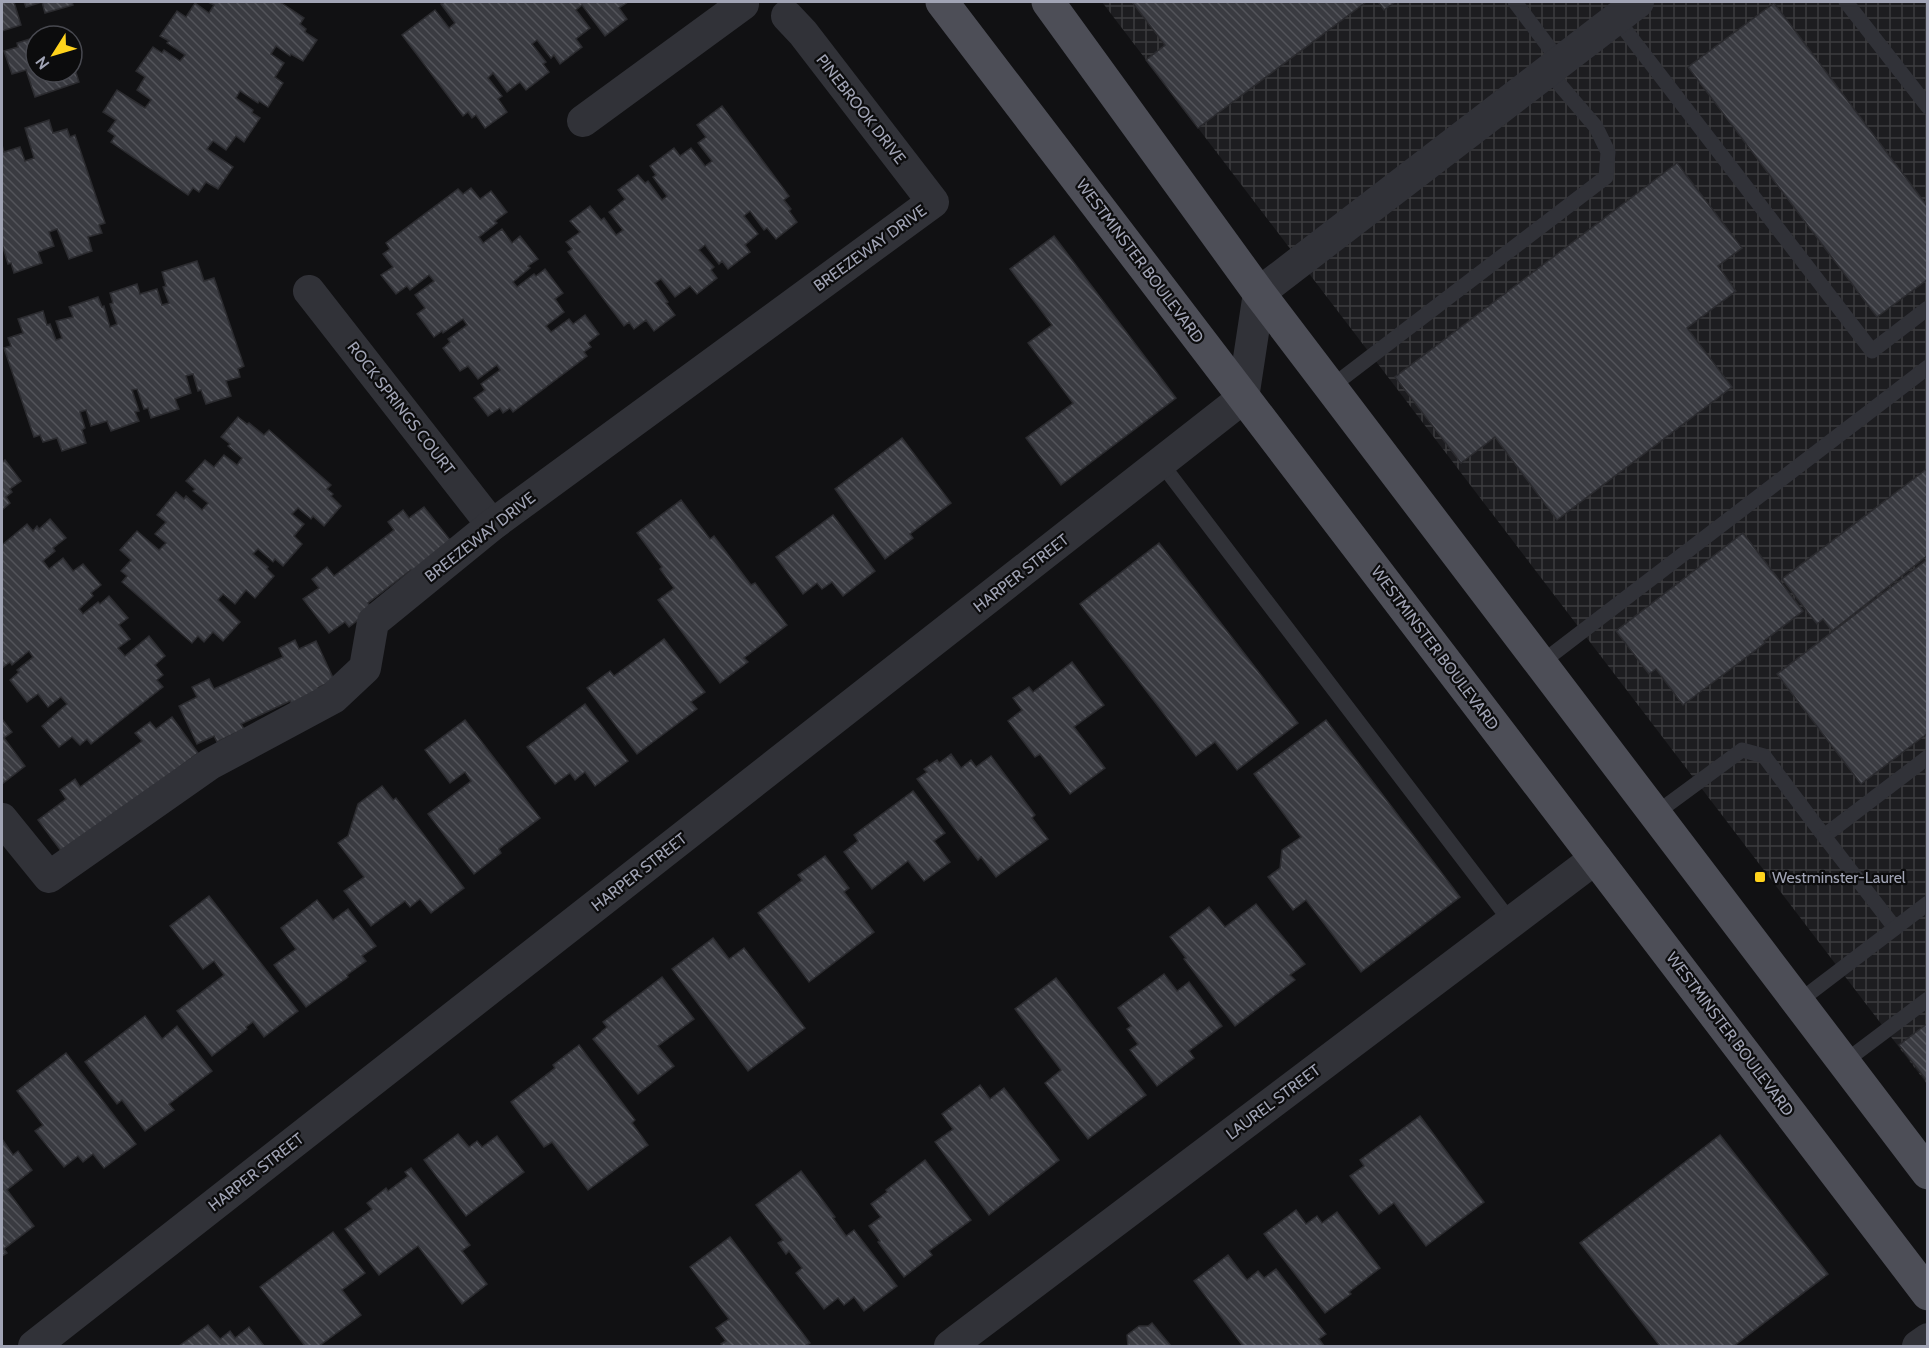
<svg xmlns="http://www.w3.org/2000/svg" width="1929" height="1348" font-family="Cabin,sans-serif">
<style>
.industrial{fill:url(#industrial-grid)}
.building{fill:url(#building-back-hatch);stroke:#2b2b2f;stroke-width:1.5}
.lines{fill:none;stroke-linecap:round;stroke-linejoin:round}
.lane{stroke:#313238;stroke-width:15}
.street{stroke:#313238;stroke-width:32}
.primary{stroke:#4d4e57;stroke-width:33}
.poi-dot{fill:#ffd31c;stroke:#0c0c0d;stroke-width:2}
.labels{text-anchor:middle;dominant-baseline:central;stroke-width:4.5;stroke-linejoin:round;paint-order:stroke}
.street-label{font-size:16px;fill:#a1a4b5;stroke:#0c0c0d}
.poi-label{font-size:16px;fill:#a1a4b5;stroke:#0c0c0d;text-anchor:start}
</style>
<defs>
<pattern id="industrial-grid" width="8" height="8" patternUnits="userSpaceOnUse" patternTransform="scale(1.5)"><rect width="8" height="8" fill="#1d1d20"/><path d="M0 4h8M4 0v8" fill="none" stroke="#3b3b3e"/></pattern>
<pattern id="building-back-hatch" width="6" height="6" patternUnits="userSpaceOnUse" patternTransform="scale(1.5)"><rect width="6" height="6" fill="#3a3b41"/><path d="M-1 5l2 2M0 0l6 6M5-1l2 2" fill="none" stroke="#53545a"/></pattern>
</defs>
<rect width="100%" height="100%" fill="#111113"/>
<path class="industrial" d="M 1102,2 L 1927,2 L 1927,1084 Z"/>
<g class="building">
<path d="M 2,2 L 14,2 L 21,25 L 2,31 Z"/>
<path d="M 24,2 L 72,2 L 73,5 L 45,13 L 42,2 L 26,7 Z"/>
<path d="M 208,2 L 280,2 L 304,18 L 300,24 L 306,29 L 305,32 L 317,40 L 303,61 L 291,54 L 290,56 L 276,46 L 271,54 L 284,63 L 275,77 L 283,83 L 268,107 L 259,101 L 258,103 L 240,91 L 236,98 L 253,110 L 252,113 L 260,118 L 244,142 L 236,136 L 226,150 L 213,141 L 207,149 L 233,167 L 218,189 L 206,182 L 199,192 L 193,188 L 188,195 L 111,142 L 115,136 L 108,131 L 116,120 L 103,112 L 117,90 L 145,108 L 151,100 L 137,90 L 145,77 L 136,71 L 153,47 L 162,53 L 164,50 L 180,61 L 185,55 L 167,43 L 169,41 L 160,36 L 177,11 L 186,17 L 195,3 L 209,13 L 214,5 Z"/>
<path d="M 445,2 L 628,2 L 619,8 L 627,19 L 605,36 L 582,5 L 576,10 L 590,28 L 576,39 L 582,47 L 560,64 L 554,55 L 551,58 L 537,40 L 532,44 L 546,62 L 543,64 L 549,72 L 526,90 L 520,82 L 507,92 L 493,73 L 488,78 L 502,96 L 498,99 L 507,112 L 485,128 L 476,115 L 472,118 L 468,112 L 463,116 L 402,35 L 435,10 L 449,28 L 455,23 L 441,4 Z"/>
<path d="M 1132,2 L 1366,2 L 1198,128 L 1146,60 L 1165,45 Z"/>
<path d="M 1378,2 L 1395,2 L 1384,10 Z"/>
<path d="M 1774,3 L 1928,207 L 1928,279 L 1877,317 L 1688,67 Z"/>
<path d="M 62,29 L 64,36 L 39,36 Z"/>
<path d="M 36,37 L 36,72 L 72,72 L 72,60 L 79,82 L 35,97 L 26,70 L 12,74 L 4,51 L 18,47 L 17,43 Z"/>
<path d="M 722,106 L 789,196 L 784,200 L 791,209 L 789,211 L 797,222 L 776,239 L 767,228 L 764,230 L 750,211 L 744,216 L 758,234 L 745,245 L 750,252 L 728,269 L 722,261 L 719,264 L 705,245 L 699,250 L 714,267 L 711,270 L 717,278 L 697,294 L 690,286 L 675,297 L 661,279 L 655,283 L 668,302 L 666,303 L 675,315 L 654,331 L 646,320 L 634,329 L 629,322 L 624,326 L 568,252 L 572,249 L 566,242 L 580,232 L 570,221 L 590,206 L 601,220 L 604,218 L 616,235 L 623,230 L 609,212 L 625,199 L 618,190 L 638,175 L 645,183 L 648,181 L 662,200 L 667,196 L 653,177 L 656,175 L 650,166 L 674,148 L 680,156 L 691,148 L 705,166 L 712,161 L 698,143 L 706,137 L 697,125 Z"/>
<path d="M 49,120 L 53,133 L 67,129 L 70,137 L 75,135 L 105,223 L 99,225 L 102,233 L 88,237 L 92,251 L 69,259 L 57,229 L 49,232 L 54,246 L 38,252 L 42,263 L 14,273 L 11,263 L 8,264 L 2,244 L 2,145 L 4,152 L 20,147 L 25,161 L 34,158 L 25,128 Z"/>
<path d="M 1677,163 L 1742,248 L 1718,266 L 1736,291 L 1687,328 L 1732,387 L 1557,520 L 1495,437 L 1461,463 L 1395,377 Z"/>
<path d="M 471,188 L 480,199 L 491,191 L 507,212 L 495,221 L 497,223 L 479,237 L 483,243 L 502,229 L 512,243 L 520,236 L 538,259 L 528,266 L 530,268 L 513,282 L 517,287 L 534,274 L 536,276 L 545,269 L 563,293 L 555,299 L 564,312 L 546,326 L 551,332 L 569,319 L 573,324 L 585,315 L 599,334 L 588,343 L 591,347 L 584,352 L 587,356 L 513,412 L 510,408 L 503,413 L 500,408 L 488,416 L 474,398 L 485,390 L 481,384 L 500,370 L 497,365 L 478,379 L 468,366 L 460,371 L 443,348 L 450,342 L 448,339 L 467,325 L 463,319 L 443,333 L 442,331 L 434,337 L 417,314 L 425,308 L 415,295 L 434,281 L 429,275 L 410,290 L 407,286 L 396,294 L 381,275 L 393,267 L 383,254 L 390,249 L 386,243 L 458,189 L 463,194 Z"/>
<path d="M 1054,236 L 1176,398 L 1061,485 L 1026,438 L 1073,403 L 1028,343 L 1052,325 L 1010,269 Z"/>
<path d="M 197,261 L 204,281 L 214,278 L 244,366 L 238,369 L 240,377 L 226,381 L 231,396 L 206,404 L 201,390 L 198,391 L 193,374 L 186,376 L 191,393 L 175,399 L 179,409 L 151,418 L 148,408 L 144,409 L 137,389 L 132,390 L 139,411 L 135,412 L 139,421 L 111,431 L 107,421 L 91,426 L 86,410 L 80,412 L 85,428 L 82,430 L 86,443 L 62,451 L 57,438 L 43,442 L 40,435 L 34,437 L 4,348 L 11,346 L 8,338 L 23,333 L 18,319 L 43,311 L 47,325 L 50,324 L 56,340 L 62,338 L 56,321 L 73,317 L 69,307 L 98,297 L 102,307 L 104,306 L 110,327 L 117,324 L 110,304 L 113,303 L 110,293 L 137,284 L 140,294 L 157,289 L 162,305 L 169,303 L 163,287 L 166,286 L 162,272 Z"/>
<path d="M 238,417 L 247,424 L 249,423 L 264,435 L 269,430 L 331,485 L 327,489 L 333,494 L 331,496 L 341,506 L 324,526 L 313,516 L 311,519 L 298,508 L 292,514 L 304,524 L 294,536 L 302,544 L 283,566 L 275,559 L 273,562 L 258,549 L 253,554 L 268,567 L 267,569 L 274,576 L 255,598 L 246,590 L 235,604 L 223,594 L 218,600 L 240,622 L 223,641 L 213,632 L 204,642 L 198,636 L 192,643 L 122,582 L 127,576 L 121,571 L 131,560 L 120,550 L 137,531 L 159,550 L 166,543 L 155,534 L 166,522 L 157,515 L 176,492 L 184,499 L 186,496 L 202,510 L 208,503 L 193,491 L 195,489 L 186,481 L 205,460 L 214,467 L 224,455 L 237,465 L 242,458 L 228,446 L 230,444 L 221,437 Z"/>
<path d="M 902,438 L 951,503 L 910,534 L 913,538 L 885,559 L 835,489 Z"/>
<path d="M 5,460 L 21,481 L 10,489 L 12,492 L 6,497 L 10,503 L 2,510 L 2,463 Z"/>
<path d="M 1928,468 L 1928,555 L 1832,631 L 1823,619 L 1817,624 L 1782,579 Z"/>
<path d="M 681,500 L 710,539 L 714,536 L 751,585 L 755,583 L 787,625 L 744,658 L 748,662 L 720,683 L 658,600 L 674,588 L 660,569 L 662,567 L 637,533 Z"/>
<path d="M 424,507 L 450,540 L 416,576 L 411,570 L 368,603 L 372,609 L 349,627 L 345,622 L 329,633 L 303,599 L 319,588 L 312,579 L 327,567 L 334,576 L 394,530 L 388,522 L 403,510 L 409,518 Z"/>
<path d="M 833,515 L 875,571 L 843,596 L 832,582 L 822,589 L 817,583 L 803,594 L 776,557 Z"/>
<path d="M 50,519 L 66,538 L 53,548 L 55,551 L 43,561 L 49,569 L 63,558 L 73,571 L 83,564 L 101,585 L 91,593 L 93,596 L 79,609 L 83,614 L 98,602 L 100,604 L 109,596 L 128,618 L 119,625 L 130,639 L 118,648 L 125,656 L 149,636 L 165,656 L 155,665 L 163,675 L 157,680 L 163,687 L 91,744 L 87,739 L 80,745 L 72,737 L 59,747 L 42,726 L 67,704 L 61,697 L 48,707 L 38,694 L 27,702 L 10,680 L 19,672 L 17,670 L 33,657 L 29,651 L 12,665 L 10,662 L 2,668 L 2,545 L 27,524 L 33,531 L 37,526 L 39,529 Z"/>
<path d="M 1743,533 L 1803,611 L 1764,641 L 1765,643 L 1683,705 L 1656,669 L 1649,674 L 1616,631 Z"/>
<path d="M 1159,543 L 1298,723 L 1237,770 L 1215,742 L 1196,756 L 1080,604 Z"/>
<path d="M 1928,559 L 1928,733 L 1861,784 L 1777,674 Z"/>
<path d="M 664,639 L 705,692 L 691,702 L 697,709 L 637,754 L 587,688 L 610,671 L 614,676 Z"/>
<path d="M 295,640 L 299,649 L 316,641 L 334,680 L 318,688 L 320,694 L 293,707 L 290,701 L 241,724 L 244,729 L 217,742 L 214,736 L 197,744 L 179,706 L 197,697 L 192,687 L 209,679 L 214,689 L 283,657 L 279,648 Z"/>
<path d="M 1072,662 L 1104,705 L 1074,727 L 1105,768 L 1070,794 L 1040,754 L 1035,757 L 1008,721 L 1022,710 L 1013,698 L 1029,687 L 1033,692 Z"/>
<path d="M 585,704 L 628,761 L 595,786 L 585,772 L 575,780 L 570,773 L 555,784 L 527,747 Z"/>
<path d="M 172,717 L 198,753 L 64,855 L 38,820 L 66,799 L 60,790 L 75,779 L 80,787 L 142,741 L 135,733 L 150,722 L 156,729 Z"/>
<path d="M 2,719 L 12,732 L 4,738 L 25,766 L 2,784 Z"/>
<path d="M 465,720 L 540,818 L 499,849 L 501,853 L 474,874 L 428,814 L 471,781 L 465,772 L 450,783 L 425,750 Z"/>
<path d="M 1326,720 L 1460,897 L 1361,972 L 1306,900 L 1293,910 L 1268,877 L 1280,868 L 1282,850 L 1301,837 L 1254,774 Z"/>
<path d="M 951,754 L 961,768 L 971,760 L 976,767 L 991,756 L 1035,815 L 1032,818 L 1048,839 L 996,877 L 981,857 L 978,860 L 917,779 L 927,772 L 924,769 L 937,760 L 939,763 Z"/>
<path d="M 382,786 L 393,800 L 396,798 L 464,888 L 431,913 L 420,899 L 410,907 L 405,901 L 371,926 L 344,891 L 364,877 L 338,843 L 348,836 L 358,804 Z"/>
<path d="M 913,791 L 945,833 L 934,841 L 950,862 L 924,881 L 908,861 L 872,889 L 844,852 L 858,841 L 854,835 Z"/>
<path d="M 825,856 L 849,888 L 844,892 L 874,932 L 809,982 L 758,913 L 802,880 L 798,875 Z"/>
<path d="M 209,896 L 298,1011 L 264,1037 L 253,1022 L 246,1027 L 247,1029 L 212,1056 L 177,1011 L 224,975 L 214,961 L 203,969 L 170,926 Z"/>
<path d="M 317,900 L 333,920 L 348,909 L 376,946 L 362,956 L 366,961 L 347,975 L 348,977 L 306,1007 L 274,965 L 296,949 L 281,928 Z"/>
<path d="M 1256,904 L 1305,964 L 1290,975 L 1295,980 L 1235,1026 L 1184,959 L 1186,958 L 1170,937 L 1209,907 L 1225,927 Z"/>
<path d="M 713,938 L 729,959 L 744,948 L 805,1028 L 748,1071 L 672,969 Z"/>
<path d="M 1164,974 L 1177,991 L 1189,982 L 1222,1026 L 1189,1051 L 1194,1058 L 1157,1086 L 1130,1050 L 1138,1044 L 1127,1029 L 1131,1026 L 1118,1008 Z"/>
<path d="M 662,977 L 694,1019 L 658,1046 L 674,1066 L 638,1094 L 593,1039 L 607,1027 L 603,1022 Z"/>
<path d="M 1056,978 L 1146,1095 L 1088,1139 L 1045,1083 L 1061,1070 L 1015,1009 Z"/>
<path d="M 145,1016 L 162,1039 L 177,1026 L 212,1071 L 169,1104 L 174,1110 L 145,1131 L 122,1100 L 117,1104 L 85,1062 Z"/>
<path d="M 1928,1023 L 1928,1082 L 1899,1045 Z"/>
<path d="M 579,1045 L 635,1120 L 632,1123 L 648,1145 L 588,1190 L 552,1142 L 544,1147 L 511,1102 L 555,1068 L 553,1065 Z"/>
<path d="M 66,1053 L 136,1144 L 104,1168 L 93,1154 L 83,1162 L 78,1156 L 64,1167 L 35,1131 L 43,1125 L 17,1091 Z"/>
<path d="M 980,1085 L 990,1099 L 1004,1088 L 1059,1160 L 989,1215 L 935,1142 L 953,1129 L 942,1114 Z"/>
<path d="M 1420,1116 L 1484,1202 L 1426,1246 L 1394,1203 L 1379,1214 L 1350,1176 L 1364,1166 L 1360,1160 Z"/>
<path d="M 458,1134 L 469,1147 L 477,1141 L 482,1147 L 497,1136 L 524,1172 L 466,1216 L 424,1160 Z"/>
<path d="M 1720,1135 L 1828,1274 L 1734,1346 L 1660,1346 L 1580,1243 Z"/>
<path d="M 2,1139 L 13,1155 L 18,1151 L 32,1170 L 7,1190 L 34,1226 L 4,1249 L 7,1253 L 2,1256 Z"/>
<path d="M 925,1160 L 971,1220 L 929,1251 L 932,1255 L 904,1277 L 878,1242 L 880,1241 L 869,1226 L 881,1217 L 871,1204 L 887,1192 L 886,1190 Z"/>
<path d="M 411,1168 L 470,1245 L 462,1251 L 487,1284 L 462,1304 L 418,1246 L 379,1275 L 345,1229 L 372,1209 L 367,1203 L 386,1188 L 388,1191 L 408,1176 L 405,1172 Z"/>
<path d="M 801,1171 L 835,1217 L 833,1218 L 846,1236 L 854,1230 L 897,1286 L 864,1311 L 854,1297 L 844,1305 L 838,1298 L 824,1309 L 796,1273 L 802,1268 L 789,1251 L 786,1254 L 778,1243 L 783,1240 L 756,1205 Z"/>
<path d="M 1296,1210 L 1306,1224 L 1317,1216 L 1322,1223 L 1337,1212 L 1380,1268 L 1349,1292 L 1351,1294 L 1325,1313 L 1264,1234 Z"/>
<path d="M 333,1232 L 365,1273 L 342,1290 L 361,1315 L 319,1346 L 305,1346 L 260,1287 Z"/>
<path d="M 730,1237 L 810,1343 L 805,1346 L 723,1346 L 721,1344 L 726,1341 L 716,1328 L 729,1319 L 690,1267 Z"/>
<path d="M 1228,1255 L 1247,1280 L 1258,1271 L 1264,1278 L 1276,1269 L 1326,1334 L 1319,1339 L 1324,1346 L 1243,1346 L 1194,1281 Z"/>
<path d="M 1152,1323 L 1171,1346 L 1128,1346 L 1127,1335 L 1139,1326 L 1148,1326 Z"/>
<path d="M 208,1325 L 220,1339 L 230,1331 L 235,1338 L 249,1327 L 264,1346 L 179,1346 Z"/>
</g>
<g class="lines">
<g class="lane">
<path d="M 1515,2 L 1560,62"/>
<path d="M 1846,2 L 1928,107"/>
<path d="M 1616,18 L 1872,351 L 1928,308"/>
<path d="M 1331,387 L 1606,177 L 1608,152 L 1596,127 L 1548,71"/>
<path d="M 1161,463 L 1511,922"/>
<path d="M 1541,663 L 1928,367"/>
<path d="M 1655,814 L 1742,750 L 1764,756 L 1824,836 L 1928,757"/>
<path d="M 1824,836 L 1895,928"/>
<path d="M 1798,1002 L 1928,903"/>
<path d="M 1843,1063 L 1928,999"/>
</g>
<g class="street">
<path d="M 583,121 L 743,4"/>
<path d="M 309,291 L 492,525"/>
<path d="M 2,819 L 49,877 L 210,764 L 333,698 L 365,668 L 373,622 L 492,525 L 933,202 L 803,33 L 787,16"/>
<path d="M 34,1346 L 1243,398 L 1259,293 L 1638,2"/>
<path d="M 950,1346 L 1596,858"/>
<path d="M 1918,1346 L 1928,1339"/>
</g>
<g class="primary">
<path d="M 942,2 L 1928,1294"/>
<path d="M 1048,2 L 1259,293 L 1928,1173"/>
</g>
</g>
<rect class="poi-dot" x="1754" y="871" width="12" height="12" rx="3"/>
<g class="labels">
<g class="street-label">
<text transform="translate(861 109) rotate(52)">PINEBROOK DRIVE</text>
<text transform="translate(870 248) rotate(-36)">BREEZEWAY DRIVE</text>
<text transform="translate(1140 261) rotate(53)">WESTMINSTER BOULEVARD</text>
<text transform="translate(401 408) rotate(52)">ROCK SPRINGS COURT</text>
<text transform="translate(480 537) rotate(-38)">BREEZEWAY DRIVE</text>
<text transform="translate(1021 573) rotate(-38)">HARPER STREET</text>
<text transform="translate(1435 648) rotate(53)">WESTMINSTER BOULEVARD</text>
<text transform="translate(639 872) rotate(-38)">HARPER STREET</text>
<text transform="translate(1730 1034) rotate(53)">WESTMINSTER BOULEVARD</text>
<text transform="translate(1273 1102) rotate(-37)">LAUREL STREET</text>
<text transform="translate(256 1172) rotate(-38)">HARPER STREET</text>
</g>
<g class="poi-label">
<text x="1772" y="877">Westminster-Laurel</text>
</g>
</g>
<rect width="1929" height="1348" fill="none" stroke="#a1a4b5" stroke-width="6"/>
<g transform="translate(54 54) rotate(233)"><circle r="28" fill="#0c0c0d" stroke="#484950" stroke-width="1.5"/>
<path d="M0-4.5L10 22L0 15L-10 22Z" fill="#ffd31c"/>
<text y="-9" font-size="16" font-weight="bold" text-anchor="middle" fill="#a1a4b5">N</text>
</g>
</svg>
